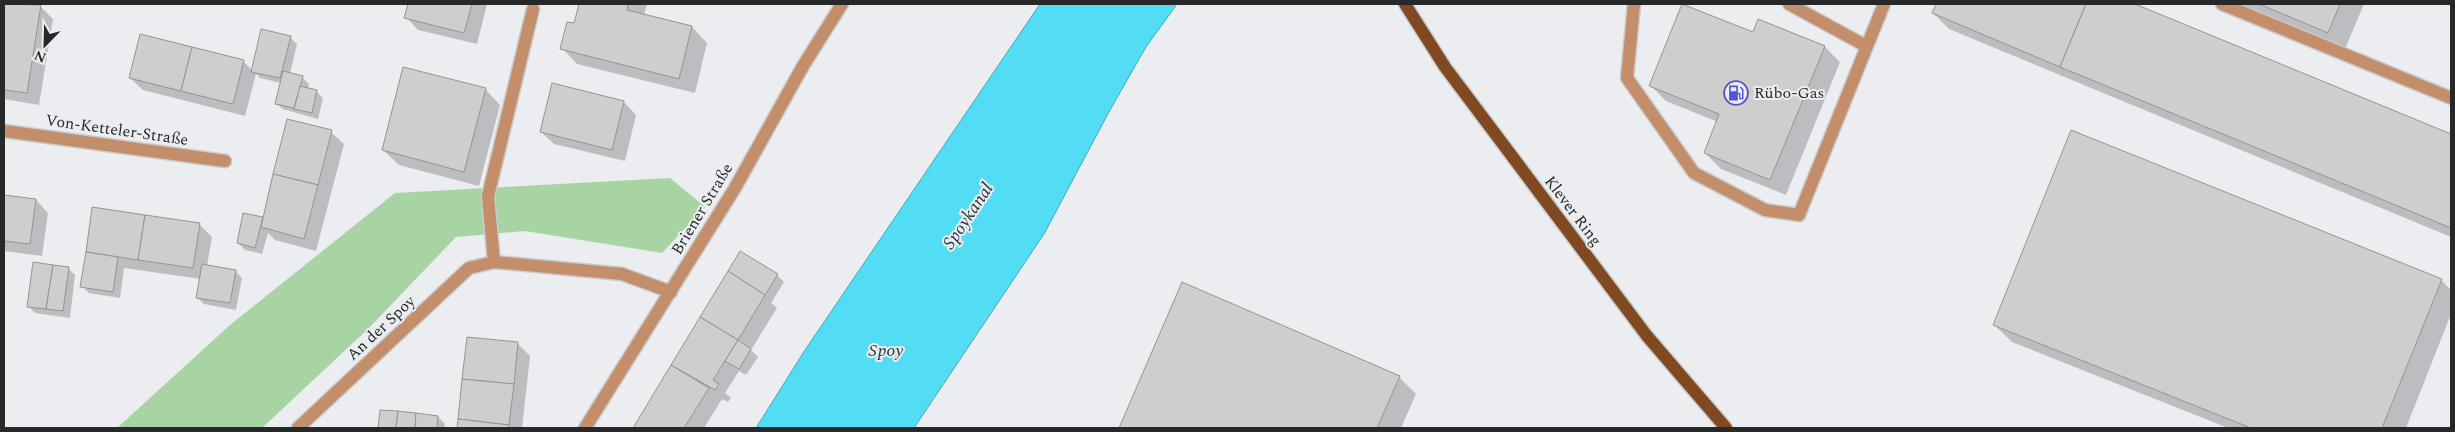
<svg xmlns="http://www.w3.org/2000/svg" width="2455" height="432" font-family="Spectral,serif">
<style>
.green{fill:#a8d4a4}
.water{fill:#53ddf5;stroke:#46a7b8}
.shadow{fill:#0003}
.building{fill:#d0cecc;stroke:#959491}
.lines{fill:none;stroke-linecap:round;stroke-linejoin:round}
.service-casing{stroke:#c8cacc;stroke-width:15}
.minor-casing{stroke:#c8cacc;stroke-width:15}
.tertiary-casing{stroke:#c8cacc;stroke-width:15}
.primary-casing{stroke:#c8cacc;stroke-width:15}
.service{stroke:#c48e6b;stroke-width:12}
.minor{stroke:#c48e6b;stroke-width:12}
.tertiary{stroke:#c48e6b;stroke-width:12}
.primary{stroke:#804921;stroke-width:12}
.labels{text-anchor:middle;dominant-baseline:central;stroke-width:4;stroke-linejoin:round;paint-order:stroke}
.poi-label{font-size:16px;fill:#272829;stroke:#ebedf0;text-anchor:start}
.street-label{font-size:16px;fill:#272829;stroke:#ebedf0}
.water-label{font-size:18px;font-style:italic;fill:#21383d;stroke:#ebedf0}
</style>
<rect width="100%" height="100%" fill="#ebedf0"/>
<path class="green" d="M 670,178 L 705,207 L 662,253 L 525,231 L 456,237 L 369,328 L 262,428 L 117,428 L 230,325 L 395,193 Z"/>
<path class="water" d="M 1040,4 L 1177,4 L 1146,47 L 1110,110 L 1044,234 L 914,428 L 756,428 L 805,350 Z"/>
<g class="shadow">
<path d="M 6,4 L 40,6 L 53,19 L 39,105 L 4,99 L 4,15 Z"/>
<path d="M 409,4 L 487,4 L 477,44 L 418,30 L 406,17 Z"/>
<path d="M 580,4 L 647,4 L 644,15 L 692,27 L 707,43 L 695,93 L 577,64 L 562,48 L 575,25 Z"/>
<path d="M 1937,4 L 2132,4 L 2451,136 L 2451,237 L 1949,29 L 1933,13 Z"/>
<path d="M 2238,4 L 2364,4 L 2345,49 Z"/>
<path d="M 290,37 L 297,44 L 290,74 L 302,77 L 309,84 L 308,89 L 316,91 L 323,98 L 318,119 L 283,109 L 276,103 L 281,83 L 260,78 L 256,74 L 245,116 L 143,90 L 130,78 L 243,61 L 253,71 Z"/>
<path d="M 1825,47 L 1840,62 L 1786,195 L 1721,169 L 1705,153 L 1718,122 L 1666,101 L 1650,85 Z"/>
<path d="M 485,89 L 500,105 L 479,186 L 399,165 L 383,150 Z"/>
<path d="M 624,102 L 636,115 L 625,161 L 554,144 L 541,132 Z"/>
<path d="M 331,132 L 344,144 L 316,251 L 275,240 L 268,233 L 262,254 L 245,250 L 238,243 L 244,214 L 264,218 Z"/>
<path d="M 4,196 L 36,200 L 48,213 L 42,256 L 4,251 Z"/>
<path d="M 93,209 L 199,224 L 212,237 L 207,266 L 235,271 L 242,278 L 236,310 L 204,304 L 197,297 L 201,279 L 124,268 L 120,298 L 89,293 L 82,286 Z"/>
<path d="M 741,252 L 777,275 L 784,282 L 771,303 L 777,308 L 751,350 L 758,357 L 746,375 L 739,371 L 725,393 L 731,398 L 728,402 L 722,399 L 704,428 L 634,428 Z"/>
<path d="M 68,268 L 75,275 L 70,318 L 35,313 L 28,306 Z"/>
<path d="M 2441,280 L 2451,290 L 2451,314 L 2406,428 L 2228,428 L 2012,342 L 1994,325 Z"/>
<path d="M 1182,284 L 1399,377 L 1416,394 L 1401,428 L 1120,428 Z"/>
<path d="M 468,338 L 517,343 L 530,356 L 522,428 L 459,428 Z"/>
<path d="M 381,411 L 438,417 L 445,424 L 444,428 L 380,428 Z"/>
</g>
<g class="building">
<path d="M 4,4 L 41,5 L 27,93 L 4,90 Z"/>
<path d="M 408,4 L 472,4 L 464,33 L 404,18 Z"/>
<path d="M 579,4 L 628,4 L 627,10 L 692,26 L 679,79 L 560,49 L 567,22 L 574,23 Z"/>
<path d="M 1682,4 L 1753,32 L 1758,19 L 1825,46 L 1770,180 L 1704,153 L 1719,114 L 1649,86 Z"/>
<path d="M 1936,4 L 2086,4 L 2060,67 L 1932,13 Z"/>
<path d="M 2086,4 L 2135,4 L 2451,134 L 2451,228 L 2060,67 Z"/>
<path d="M 2259,4 L 2340,4 L 2328,33 Z"/>
<path d="M 261,29 L 291,36 L 280,78 L 251,72 Z"/>
<path d="M 140,34 L 192,47 L 181,91 L 129,78 Z"/>
<path d="M 192,47 L 244,60 L 233,104 L 181,91 Z"/>
<path d="M 403,67 L 486,88 L 464,172 L 382,150 Z"/>
<path d="M 283,71 L 303,76 L 294,108 L 275,104 Z"/>
<path d="M 552,83 L 624,101 L 612,150 L 540,132 Z"/>
<path d="M 300,86 L 317,90 L 312,113 L 294,109 Z"/>
<path d="M 287,119 L 332,130 L 318,185 L 273,174 Z"/>
<path d="M 2071,130 L 2442,279 L 2382,428 L 2251,428 L 1993,325 Z"/>
<path d="M 273,174 L 318,185 L 304,239 L 261,227 Z"/>
<path d="M 4,195 L 36,199 L 30,244 L 4,241 Z"/>
<path d="M 92,207 L 145,215 L 138,260 L 86,252 Z"/>
<path d="M 243,213 L 263,217 L 255,248 L 237,243 Z"/>
<path d="M 145,215 L 200,223 L 193,268 L 138,260 Z"/>
<path d="M 740,251 L 778,274 L 765,295 L 728,271 Z"/>
<path d="M 86,252 L 118,257 L 113,292 L 80,287 Z"/>
<path d="M 33,262 L 53,265 L 46,309 L 27,307 Z"/>
<path d="M 202,264 L 236,270 L 230,303 L 196,298 Z"/>
<path d="M 53,265 L 69,267 L 63,311 L 46,309 Z"/>
<path d="M 728,271 L 765,295 L 738,340 L 700,317 Z"/>
<path d="M 1182,282 L 1400,376 L 1377,428 L 1119,428 Z"/>
<path d="M 700,317 L 738,340 L 713,380 L 719,384 L 715,390 L 671,365 Z"/>
<path d="M 467,337 L 518,342 L 514,384 L 462,379 Z"/>
<path d="M 738,340 L 751,349 L 739,369 L 725,361 Z"/>
<path d="M 671,365 L 709,388 L 684,428 L 633,428 Z"/>
<path d="M 462,379 L 514,384 L 509,425 L 458,419 Z"/>
<path d="M 380,410 L 398,411 L 396,428 L 378,428 Z"/>
<path d="M 398,411 L 416,413 L 415,428 L 396,428 Z"/>
<path d="M 416,413 L 438,416 L 437,428 L 415,428 Z"/>
<path d="M 458,419 L 509,425 L 509,428 L 457,428 Z"/>
</g>
<g class="lines">
<g class="service-casing">
<g id="service">
<path d="M 1634,4 L 1627,78 L 1694,173 L 1765,210 L 1799,215 L 1884,4"/>
<path d="M 1789,4 L 1866,46"/>
<path d="M 2222,4 L 2451,98"/>
</g>
</g>
<g class="minor-casing">
<g id="minor">
<path d="M 4,131 L 225,161"/>
<path d="M 494,262 L 488,196 L 533,9"/>
<path d="M 298,428 L 469,268 L 494,262 L 622,274 L 671,292"/>
</g>
</g>
<g class="tertiary-casing">
<path id="tertiary" d="M 585,428 L 735,188 L 803,66 L 842,4"/>
</g>
<g class="primary-casing">
<path id="primary" d="M 1405,4 L 1445,67 L 1647,336 L 1726,428"/>
</g>
<use href="#service" class="service"/>
<use href="#minor" class="minor"/>
<use href="#tertiary" class="tertiary"/>
<use href="#primary" class="primary"/>
</g>
<defs>
<g id="fuel-ring" transform="scale(1.25)"><circle r="9.5" fill="#ebedf0" stroke="#5257ce" stroke-width="1.5"/><path d="M-5.5-6h7V0h2V4h1.3V-2.5L3-4.5l.8-.8L6-3V5H2.5V1h-1V6h-7ZM-4.2-4.7v3.2H.2V-4.7Z" fill="#5257ce"/></g>
</defs>
<g fill-rule="evenodd">
<use href="#fuel-ring" x="1736" y="93"/>
</g>
<g class="labels">
<g class="poi-label">
<text x="1754" y="93">Rübo-Gas</text>
</g>
<g class="street-label">
<text transform="translate(117 130) rotate(8)">Von-Ketteler-Straße</text>
<text transform="translate(702 209) rotate(-59)">Briener Straße</text>
<text transform="translate(1573 211) rotate(53)">Klever Ring</text>
<text transform="translate(381 328) rotate(-43)">An der Spoy</text>
</g>
<g class="water-label">
<text transform="translate(968 216) rotate(-56)">Spoykanal</text>
<text x="886" y="350">Spoy</text>
</g>
</g>
<rect width="2455" height="432" fill="none" stroke="#272829" stroke-width="10"/>
<g transform="translate(45 45) rotate(203)" stroke="#ebedf0" stroke-width="4" paint-order="stroke">
<path d="M0-4L9 19L0 12L-9 19Z" fill="#272829"/>
<text y="-8" font-size="14" font-weight="bold" text-anchor="middle" fill="#272829">N</text>
</g>
</svg>
